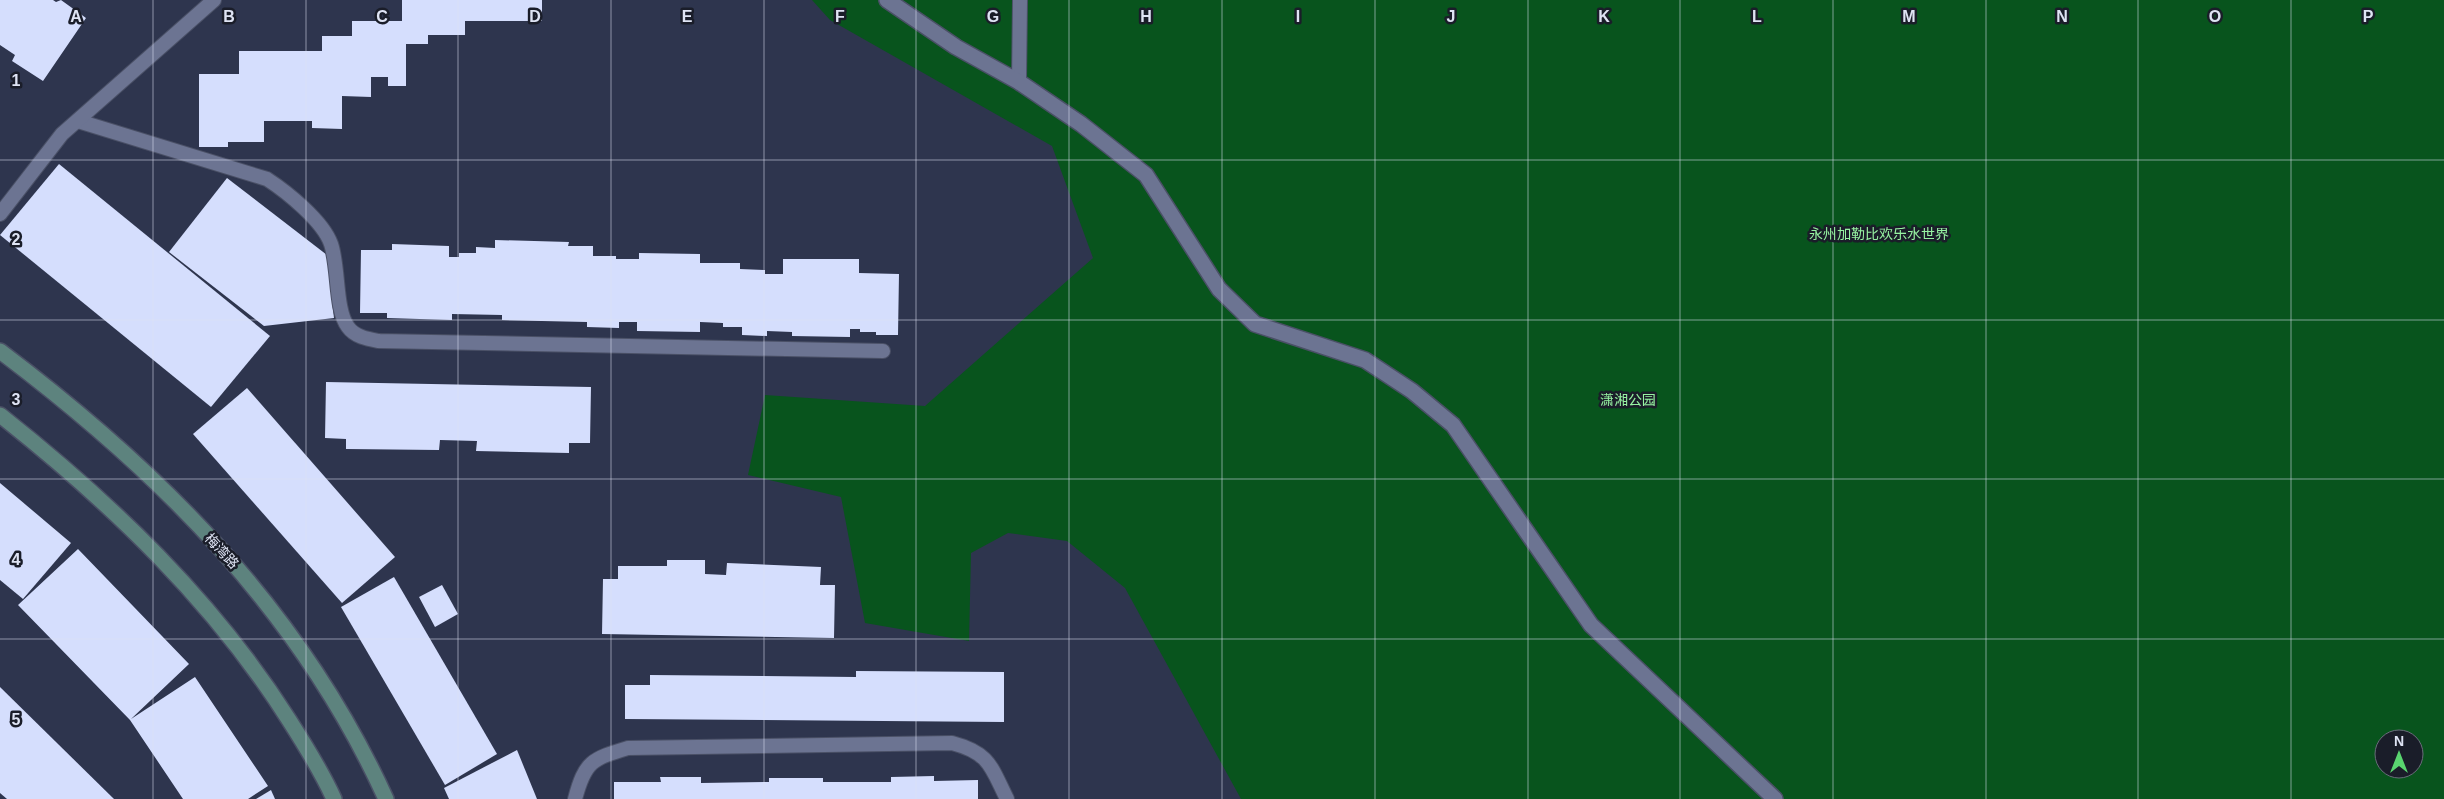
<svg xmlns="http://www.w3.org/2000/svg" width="2444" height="799" font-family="Arial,'Noto Sans SC',sans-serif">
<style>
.green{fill:#08541d;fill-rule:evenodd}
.building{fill:#d5defd}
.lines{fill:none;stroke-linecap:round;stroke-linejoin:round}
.lane-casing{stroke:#4a5066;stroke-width:16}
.street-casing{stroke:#4a5066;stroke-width:18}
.secondary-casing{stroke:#4a5066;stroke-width:18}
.lane{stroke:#6c7492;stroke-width:14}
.street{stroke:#6c7492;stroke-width:15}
.secondary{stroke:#5d837e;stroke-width:15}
.grid{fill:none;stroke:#dfe4f4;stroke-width:1;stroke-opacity:0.55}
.labels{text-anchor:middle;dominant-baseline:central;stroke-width:5;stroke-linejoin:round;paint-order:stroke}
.park-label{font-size:14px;fill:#97f3a2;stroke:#1a1d29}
.street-label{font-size:14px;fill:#dfe4f4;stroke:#1a1d29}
.grid-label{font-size:16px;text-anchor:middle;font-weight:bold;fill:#dfe4f4;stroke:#1a1d29;stroke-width:5;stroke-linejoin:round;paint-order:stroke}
</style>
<rect width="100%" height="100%" fill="#2e354e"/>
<path class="green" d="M 812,0 L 2444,0 L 2444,799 L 1241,799 L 1125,588 L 1067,541 L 1008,533 L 971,553 L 969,641 L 865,623 L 841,497 L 748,475 L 765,395 L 925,406 L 1093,258 L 1052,146 L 830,20 ZM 2384,739 L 2414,739 L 2414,769 L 2384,769 Z"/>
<g class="building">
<path d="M 0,0 L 53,0 L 56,2 L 61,0 L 86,18 L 43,81 L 12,61 L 15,55 L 0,45 Z"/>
<path d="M 402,0 L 542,0 L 542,21 L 465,21 L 465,35 L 428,35 L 428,44 L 406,44 L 406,86 L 388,86 L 388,77 L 371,77 L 371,97 L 342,96 L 342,129 L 312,128 L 312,121 L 264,121 L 264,142 L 228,142 L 228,147 L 199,147 L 199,74 L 239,74 L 239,51 L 322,51 L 322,36 L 352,36 L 352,21 L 402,21 Z"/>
<path d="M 59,164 L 270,336 L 211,407 L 0,235 Z"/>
<path d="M 227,178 L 327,255 L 334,318 L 264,326 L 169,252 Z"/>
<path d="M 495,240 L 569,242 L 568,246 L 593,246 L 593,256 L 616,256 L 616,259 L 639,259 L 639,253 L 700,254 L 700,263 L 740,263 L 740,269 L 765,270 L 765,274 L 783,274 L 783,259 L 859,259 L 859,273 L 899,274 L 898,335 L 876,335 L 876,332 L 860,332 L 860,329 L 850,329 L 850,337 L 792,336 L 792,332 L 767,331 L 767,336 L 742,335 L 742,327 L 723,327 L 723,323 L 700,322 L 700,332 L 637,331 L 637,322 L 619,322 L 619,328 L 587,327 L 587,322 L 502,320 L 502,315 L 452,314 L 452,320 L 387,318 L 387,313 L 360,313 L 361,250 L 392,250 L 392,244 L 449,246 L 449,257 L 459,257 L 459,253 L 476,253 L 476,247 L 495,248 Z"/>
<path d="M 326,382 L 591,387 L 590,443 L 569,443 L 569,453 L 476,451 L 477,441 L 440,440 L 439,450 L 346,449 L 346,439 L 325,438 Z"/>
<path d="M 247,388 L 395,557 L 342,603 L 193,434 Z"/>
<path d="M 0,483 L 71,543 L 23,599 L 0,580 Z"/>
<path d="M 78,549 L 189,664 L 131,719 L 195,677 L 268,786 L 248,799 L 183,799 L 130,720 L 18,605 Z"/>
<path d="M 667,560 L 705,560 L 705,574 L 726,575 L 727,563 L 821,567 L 820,585 L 835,585 L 834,638 L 602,634 L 603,579 L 618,579 L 618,566 L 667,566 Z"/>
<path d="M 394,577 L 497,754 L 445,785 L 341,607 Z"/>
<path d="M 442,585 L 458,614 L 435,627 L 419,597 Z"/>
<path d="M 856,671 L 1004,672 L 1004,722 L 625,719 L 625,685 L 650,685 L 650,675 L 856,677 Z"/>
<path d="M 0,687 L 114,799 L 7,799 L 0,793 Z"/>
<path d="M 517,750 L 537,799 L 449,799 L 444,788 Z"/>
<path d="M 934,776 L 934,781 L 978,780 L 978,799 L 614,799 L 614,782 L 661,782 L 660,777 L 701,777 L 701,783 L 769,782 L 769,778 L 823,778 L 823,782 L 891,782 L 891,777 Z"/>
<path d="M 271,790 L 275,799 L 256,799 Z"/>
</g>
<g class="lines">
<g class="lane-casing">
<g id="lane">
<path d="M 1019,82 L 1020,0"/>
<path d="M 78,121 L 267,179 C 287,192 323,221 331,244 C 339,267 335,310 348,327 C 355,337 368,339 379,341 L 883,351"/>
<path d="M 0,214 L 62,134 L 214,0"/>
<path d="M 575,799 C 585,761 592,759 628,748 L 952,743 C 990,753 991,767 1007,799"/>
</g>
</g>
<g class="street-casing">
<path id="street" d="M 887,0 L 956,47 L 1019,82 L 1081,124 L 1146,175 L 1219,289 L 1255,324 L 1365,360 L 1412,391 L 1453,425 L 1591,625 L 1775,799"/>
</g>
<g class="secondary-casing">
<g id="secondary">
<path d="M 0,351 C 162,473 301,612 386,799"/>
<path d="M 0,415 C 111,503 213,600 289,720 C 305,745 322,772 334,799"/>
</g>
</g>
<use href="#lane" class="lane"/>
<use href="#street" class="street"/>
<use href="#secondary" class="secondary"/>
</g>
<path class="grid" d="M 153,0 L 153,799M 306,0 L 306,799M 458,0 L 458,799M 611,0 L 611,799M 764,0 L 764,799M 916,0 L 916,799M 1069,0 L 1069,799M 1222,0 L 1222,799M 1375,0 L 1375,799M 1528,0 L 1528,799M 1680,0 L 1680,799M 1833,0 L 1833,799M 1986,0 L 1986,799M 2138,0 L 2138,799M 2291,0 L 2291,799M 0,160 L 2444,160M 0,320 L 2444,320M 0,479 L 2444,479M 0,639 L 2444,639"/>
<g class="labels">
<g class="park-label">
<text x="1879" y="234">永州加勒比欢乐水世界</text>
<text x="1628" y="400">潇湘公园</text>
</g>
<g class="street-label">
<text transform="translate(222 551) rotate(47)">梅湾路</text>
</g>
</g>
<g class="grid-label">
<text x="76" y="22">A</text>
<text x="229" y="22">B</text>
<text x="382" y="22">C</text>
<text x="535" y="22">D</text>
<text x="687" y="22">E</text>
<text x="840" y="22">F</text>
<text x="993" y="22">G</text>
<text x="1146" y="22">H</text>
<text x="1298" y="22">I</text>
<text x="1451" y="22">J</text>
<text x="1604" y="22">K</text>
<text x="1757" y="22">L</text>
<text x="1909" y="22">M</text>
<text x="2062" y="22">N</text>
<text x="2215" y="22">O</text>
<text x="2368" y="22">P</text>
<text x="16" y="86">1</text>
<text x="16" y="245">2</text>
<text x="16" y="405">3</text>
<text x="16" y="565">4</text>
<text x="16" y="725">5</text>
</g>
<g transform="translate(2399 754)"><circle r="24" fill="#1a1d29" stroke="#696d7a"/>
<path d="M0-4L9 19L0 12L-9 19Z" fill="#59d56f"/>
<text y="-8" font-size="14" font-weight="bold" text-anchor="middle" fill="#dfe4f4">N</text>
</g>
</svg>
